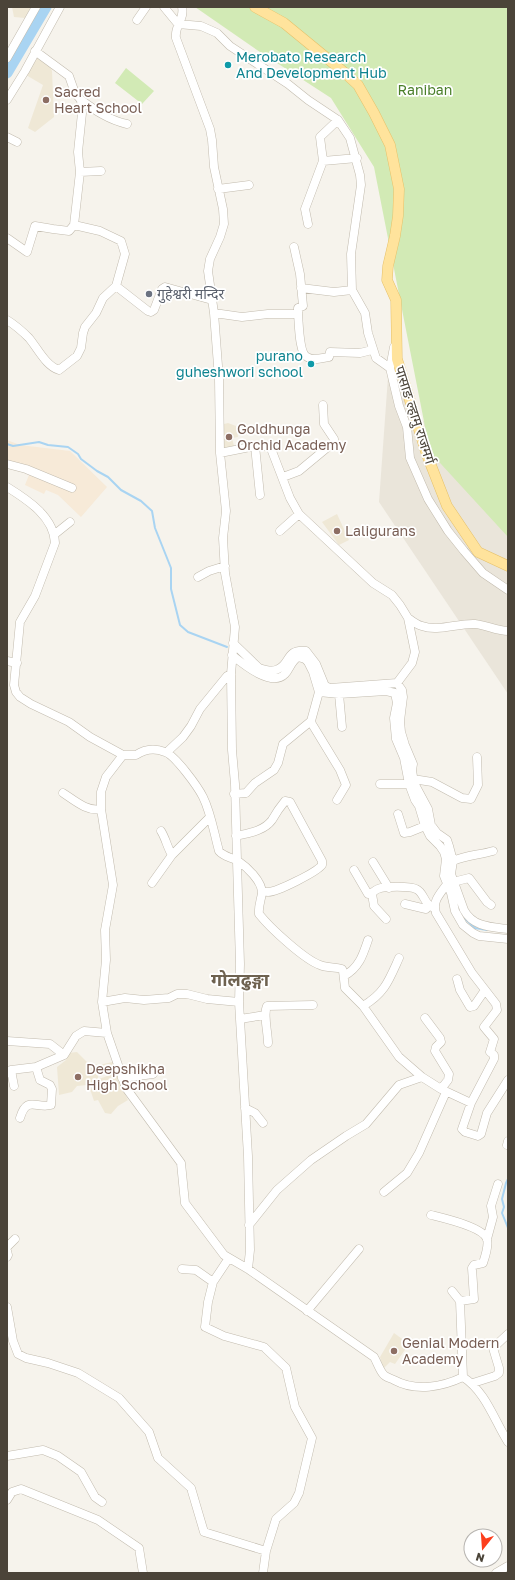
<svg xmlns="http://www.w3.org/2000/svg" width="515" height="1580" font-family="'Golos Text','Noto Sans Devanagari',sans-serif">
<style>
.residential{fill:#eae5da}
.commercial{fill:#f7ead8}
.education{fill:#efe8d6}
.green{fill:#d2eab5}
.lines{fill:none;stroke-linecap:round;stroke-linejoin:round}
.stream{stroke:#a9d4f2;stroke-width:2}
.river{stroke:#a9d4f2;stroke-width:11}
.minor-casing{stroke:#c2bbae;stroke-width:9}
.major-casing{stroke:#e6c16a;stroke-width:11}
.minor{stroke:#fff;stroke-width:8}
.major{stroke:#ffe39c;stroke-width:10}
.culture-dot{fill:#0f9aa8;stroke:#fff;stroke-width:1.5}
.education-dot{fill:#8d6e63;stroke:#fff;stroke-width:1.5}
.worship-dot{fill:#6b7280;stroke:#fff;stroke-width:1.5}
.labels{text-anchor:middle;stroke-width:3.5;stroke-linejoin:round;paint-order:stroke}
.culture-label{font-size:14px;fill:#0d838f;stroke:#fff;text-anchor:start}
.park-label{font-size:14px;fill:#4a7f2a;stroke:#fff}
.education-label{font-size:14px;fill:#785e54;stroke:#fff;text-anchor:start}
.worship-label{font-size:14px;fill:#5b616d;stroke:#fff;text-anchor:start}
.street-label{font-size:14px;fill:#4b4439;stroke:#fff}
.district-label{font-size:18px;font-weight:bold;fill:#6e6250;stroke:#fff}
</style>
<rect width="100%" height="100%" fill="#f6f3ec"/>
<path class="residential" d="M388 377 508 526V694L379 502Z"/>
<path class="commercial" d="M7 440 20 445 70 451 107 487 81 517 58 495 46 490 44 494 25 485 29 475 7 465Z"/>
<path class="education" d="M12 7H31L25 18 14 17Z
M38 57 49 63 52 71 54 117 35 132 28 128 43 85 26 75Z
M228 423 236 426 238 437 232 438 235 450 224 451 222 438 224 424Z
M337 514 349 540 339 545 322 522Z
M77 1052 88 1063 99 1065 117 1061 118 1064 99 1070 97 1084 77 1086 72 1092 59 1095 57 1067 66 1060 68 1053Z
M118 1072 121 1086 128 1100 118 1106 111 1114 105 1113 98 1100 94 1101 90 1089 101 1085 99 1079Z
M394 1333 409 1344 395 1364 390 1362 383 1369 380 1357Z"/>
<path class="green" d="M195 7H508V537L430 452 374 167 331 98 257 50Z
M126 68 154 91 142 104 115 83Z"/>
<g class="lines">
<path class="stream" d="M7 444 13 446 39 442 48 445 68 447 78 454 81 459 97 471 108 477 121 490 141 501 152 511 155 528 171 568V589L180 625 188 632 227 647
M389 688 398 690
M439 839 445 846
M462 916 475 928 487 930
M508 1179 506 1183 502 1199 504 1207 502 1213 508 1228"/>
<path class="river" d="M7 73 46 7"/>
<defs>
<path id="minor" d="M164 7 178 24 201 26 217 33 230 46 288 84 308 100 338 120 350 138 360 175 361 185 351 254 352 290 365 313 368 333 376 358 390 368
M182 7C185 19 174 26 176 38L210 129 212 140 214 167 223 209 224 224 220 237 210 259 208 271 214 313 219 379 220 453 226 511 223 538 225 573 235 627 231 674 232 750 235 784 237 861 240 964 239 1002 248 1156 250 1250 248 1269
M137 20 146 7
M7 58 36 7
M7 100 25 71 60 7
M81 100C96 111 109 120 127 124
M7 137 17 142
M323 161 320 137 338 120
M80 172 101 171
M218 189 249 185
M308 224 305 209 323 161 357 158
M74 225 100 231 121 241 125 254 116 286 148 311 151 312 154 310 162 289 165 287 212 300
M7 238 27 252 35 226 53 229 69 231 74 225 80 172 78 152 82 113 81 100 75 93 69 76 35 51
M294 247 300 274 303 306 298 308V314
M301 288 334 292 352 290
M214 313 242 317 268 314H298C299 324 299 353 307 357 313 361 322 358 329 357L330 352 360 353 372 350
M7 320C15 325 22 331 29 338 38 349 46 366 59 370L77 356 81 348 83 333 85 327 96 313 103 298 116 286
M394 347 390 368 399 406 407 427 410 458 428 499 448 531 464 551 483 573 508 590
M255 446 260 495
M220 453 255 446H270L290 498 299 514 373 583 392 595 400 605 408 618 415 652 412 663 397 683 330 688 325 686 316 664 306 651C286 648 290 665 278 669 273 672 265 670 259 668L233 643
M7 464 26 469 72 488
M283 477 299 471 334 442V439L324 424 323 405
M7 487C28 500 54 517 55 543L35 596 20 622 14 685 16 692 20 697 31 704 69 722 90 737 123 755H136C145 749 155 748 165 752 175 755 198 787 203 797 211 813 214 833 219 851 224 857 231 857 238 861 247 867 262 881 262 893 261 900 258 907 259 914 270 928 305 960 320 965 327 968 335 967 342 969L343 971 345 988 363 1006 399 1057 422 1077 441 1089 471 1103 494 1059V1055L490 1052 494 1039 484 1027 497 1010 496 1004 472 973 436 913C432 901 440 894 447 884
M280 531 299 514
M55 534 70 522
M198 577 209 571 225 566
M408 618C412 621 417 625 422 626 437 632 458 623 475 624 486 625 497 631 508 631
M232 655C242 663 271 688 285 674 290 669 291 661 298 657L305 659 308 662 313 672 319 692 311 721 312 724 340 770 346 785 337 800
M7 661 17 663
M397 683 402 690 403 697 400 721 401 732 405 745 413 764 412 770 414 783 428 809 431 825 437 833 447 840 449 846 453 861 451 874 464 910C473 927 491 927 508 929
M319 692 339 694 386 691 395 693 397 703 394 718 396 739 404 758 409 784 415 800 419 806 425 826 430 836 440 846 444 852 446 859 444 876 451 893 455 911 463 925 473 933 479 936 508 939
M339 694 342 727
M167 752 183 737 191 726 200 709 227 676 231 674
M123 755 106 777 101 792V809L113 885 105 930 106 960 102 1002 107 1033 126 1088 181 1163 185 1203 224 1255 248 1269 374 1357C377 1362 379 1369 383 1374 385 1377 390 1378 394 1380 416 1392 442 1387 463 1377 486 1392 494 1420 508 1442
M413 779 432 782 462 798 471 799 478 785 477 757
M380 784H409
M63 793C74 800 87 812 101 809
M234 794 246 793 255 783 274 770 278 763 283 744 311 721
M398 814 404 833 410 832 425 826
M161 831C166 839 167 847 172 855
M236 836C249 833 264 831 272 820 276 813 280 807 285 801L290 802 322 861V865C317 872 277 892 268 892 266 892 264 892 262 891
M453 861C466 855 480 855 493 851
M373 862 389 888
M354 870 368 894C373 894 374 890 378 889 383 886 411 886 416 889 424 892 424 904 432 907L434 906
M453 882 469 878 487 902 491 905
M152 883 172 855 210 817
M372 894 374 906 386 919
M405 904 426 909 429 906
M344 976C359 968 363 955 368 940
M457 979 460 990 470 1007 474 1006 485 990
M102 1002 125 998 144 1000 169 998 177 994H187L207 999 239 1002
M363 1006C385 993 389 980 399 958
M425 1018 440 1038 441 1042 436 1047 435 1051 449 1074 448 1080 441 1089
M240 1019 265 1015
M7 1041 50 1044 64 1055
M268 1043C268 1032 263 1014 267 1006L313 1005
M11 1070 14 1086
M7 1073 11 1070 36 1067 64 1055 76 1036 84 1031 107 1033
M122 1078 153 1074
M471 1103 462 1129 465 1132 478 1136 481 1134 487 1113 508 1080
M245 1108 255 1113 263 1123
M20 1118C27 1095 36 1109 51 1105L52 1089 50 1085 40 1080 36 1067
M507 1145 508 1141
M384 1192 407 1173 419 1153 446 1092
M431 1215C443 1218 483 1227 487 1239 489 1246 485 1257 483 1263L474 1265 472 1268 474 1299 460 1301
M249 1225 277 1190 311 1160 346 1136 366 1124 399 1085 422 1077
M487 1239 493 1217 491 1206 498 1184
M7 1247 15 1239
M7 1251 8 1255 7 1257
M229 1258 213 1282 208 1302 205 1327 224 1336 264 1347 286 1368 295 1407 312 1438 299 1493 294 1503 276 1519 266 1551 263 1573
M182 1269 196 1270 213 1282
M452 1291 460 1301 463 1377
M7 1307 13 1341 18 1354 26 1358 48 1363 78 1373 119 1398 149 1432 158 1458 191 1488 204 1532 266 1551
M307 1311 359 1249
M473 1383 495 1376 499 1373V1368L493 1348 508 1334
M7 1456 43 1450 58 1456 81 1472 95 1497 102 1502
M7 1500 12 1492 21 1489 98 1520 139 1548 143 1573
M496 1573 508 1566"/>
<path id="major" d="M255 7 284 23 345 73 358 85 374 113 390 145 399 189 398 216 395 236 388 266 387 280 396 300 397 359 427 455 447 506 478 552 508 566"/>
</defs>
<use href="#minor" class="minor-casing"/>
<use href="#major" class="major-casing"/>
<use href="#minor" class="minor"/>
<use href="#major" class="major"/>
</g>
<g class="culture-dot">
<circle cx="228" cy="65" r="4"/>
<circle cx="311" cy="364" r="4"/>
</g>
<g class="education-dot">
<circle cx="46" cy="100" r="4"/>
<circle cx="229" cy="437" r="4"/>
<circle cx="337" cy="531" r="4"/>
<circle cx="78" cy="1077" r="4"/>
<circle cx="394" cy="1351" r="4"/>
</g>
<circle class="worship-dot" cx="149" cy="294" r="4"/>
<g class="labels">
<g class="culture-label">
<text x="236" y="62">Merobato Research<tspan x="236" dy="16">And Development Hub</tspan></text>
<text x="303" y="361" text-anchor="end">purano<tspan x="303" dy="16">guheshwori school</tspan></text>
</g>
<g class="park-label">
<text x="425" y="95">Raniban</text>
</g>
<g class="education-label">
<text x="54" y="97">Sacred<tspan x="54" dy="16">Heart School</tspan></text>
<text x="237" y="434">Goldhunga<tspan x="237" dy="16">Orchid Academy</tspan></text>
<text x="345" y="536">Laligurans</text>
<text x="86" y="1074">Deepshikha<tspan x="86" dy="16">High School</tspan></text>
<text x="402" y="1348">Genial Modern<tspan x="402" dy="16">Academy</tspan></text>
</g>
<g class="worship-label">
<text x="157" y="299">गुहेश्वरी मन्दिर</text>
</g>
<g class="street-label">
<text transform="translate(415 415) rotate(72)" y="5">पासाङ ल्हामु राजमर्ग</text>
</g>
<g class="district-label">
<text x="240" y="986">गोलढुङ्गा</text>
</g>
</g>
<rect width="515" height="1580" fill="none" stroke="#4b4439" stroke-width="16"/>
<g transform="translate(483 1548) rotate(197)"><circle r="19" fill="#ffffff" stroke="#b7b4b0"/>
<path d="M0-3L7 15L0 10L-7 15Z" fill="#fc3f1d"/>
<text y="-6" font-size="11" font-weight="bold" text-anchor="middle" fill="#4b4439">N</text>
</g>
</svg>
